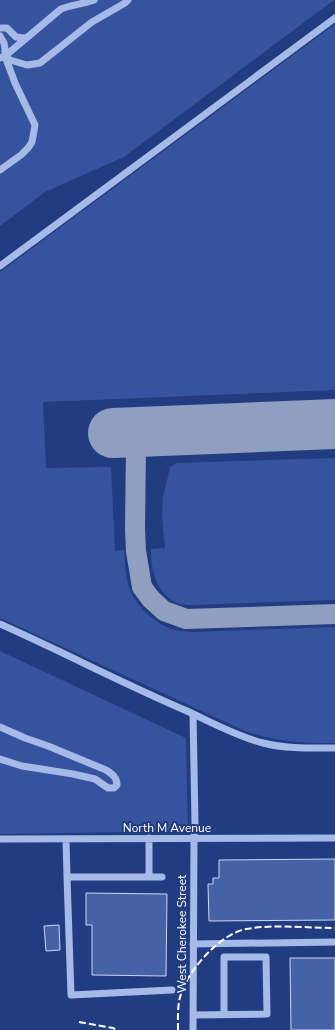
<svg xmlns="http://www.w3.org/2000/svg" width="335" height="1030" font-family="'Nunito Sans',sans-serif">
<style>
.green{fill:#35539e}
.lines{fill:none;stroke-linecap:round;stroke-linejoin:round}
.taxiway{stroke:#909ec0;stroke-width:20}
.runway{stroke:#909ec0;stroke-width:50}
.building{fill:#4662a7;stroke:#cad7f6}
.minor{stroke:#a6bae7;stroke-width:7}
.rail{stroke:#fff;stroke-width:2;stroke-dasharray:7 3;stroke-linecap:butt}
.labels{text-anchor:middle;stroke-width:4;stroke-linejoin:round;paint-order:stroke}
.street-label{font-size:12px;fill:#fff;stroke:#213c80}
</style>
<rect width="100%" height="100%" fill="#213c80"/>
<path class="green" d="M0 0H334L124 157 45 192 0 226Z
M335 24V390L43 402 46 468 111 467 115 551 124 550C125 562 125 573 128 584 133 603 150 619 167 627 174 631 183 631 191 632L335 627V743C304 743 275 742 245 731L0 618V272Z
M335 458V600L193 605C188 605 182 605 177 603 156 593 151 571 151 549L165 548 162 515 163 498 170 467 177 463Z
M0 651 186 738 188 831 0 834Z"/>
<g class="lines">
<path class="taxiway" d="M154 431C146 435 139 439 136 448L135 529 136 551 142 587 151 599 164 611 186 619 335 614"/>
<path class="runway" d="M113 433 335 424"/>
</g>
<path class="building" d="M335 859V920L209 921 208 884H213V878H219V860Z
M86 893 167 894 166 976 92 975V925H86Z
M59 925 60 950 46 951 44 926Z
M290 958H335V1030H291Z"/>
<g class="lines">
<path class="minor" d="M0 28H7L16 37 25 38
M0 36 4 43 5 49V56L15 83 35 125 32 142 28 148 21 155 0 170
M5 56 61 9C71 5 83 4 94 0
M0 58 5 56 10 60 27 65 40 63 92 22 125 3 128 0
M0 266 335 18
M0 624C63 652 124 684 187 711 211 722 236 736 263 743 286 749 311 748 335 748
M0 727 25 738 48 746 106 770C112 774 117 777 117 785L114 788H108L95 779 73 774 22 766 0 759
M149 838V877
M0 839 335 838
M66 839 67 877H162
M67 877 71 995 172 990
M193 944 335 942
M193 1015 267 1014 266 957H224V1014
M193 1030 194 839 195 823 193 714"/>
<path class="rail" d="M79 1022 113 1028 117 1030
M178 1030C178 1017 177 1003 182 991 191 967 221 934 246 929 275 924 306 928 335 928"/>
</g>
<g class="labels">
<g class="street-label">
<text x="167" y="832">North M Avenue</text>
<text transform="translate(182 934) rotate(-90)" y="4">West Cherokee Street</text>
</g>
</g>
</svg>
